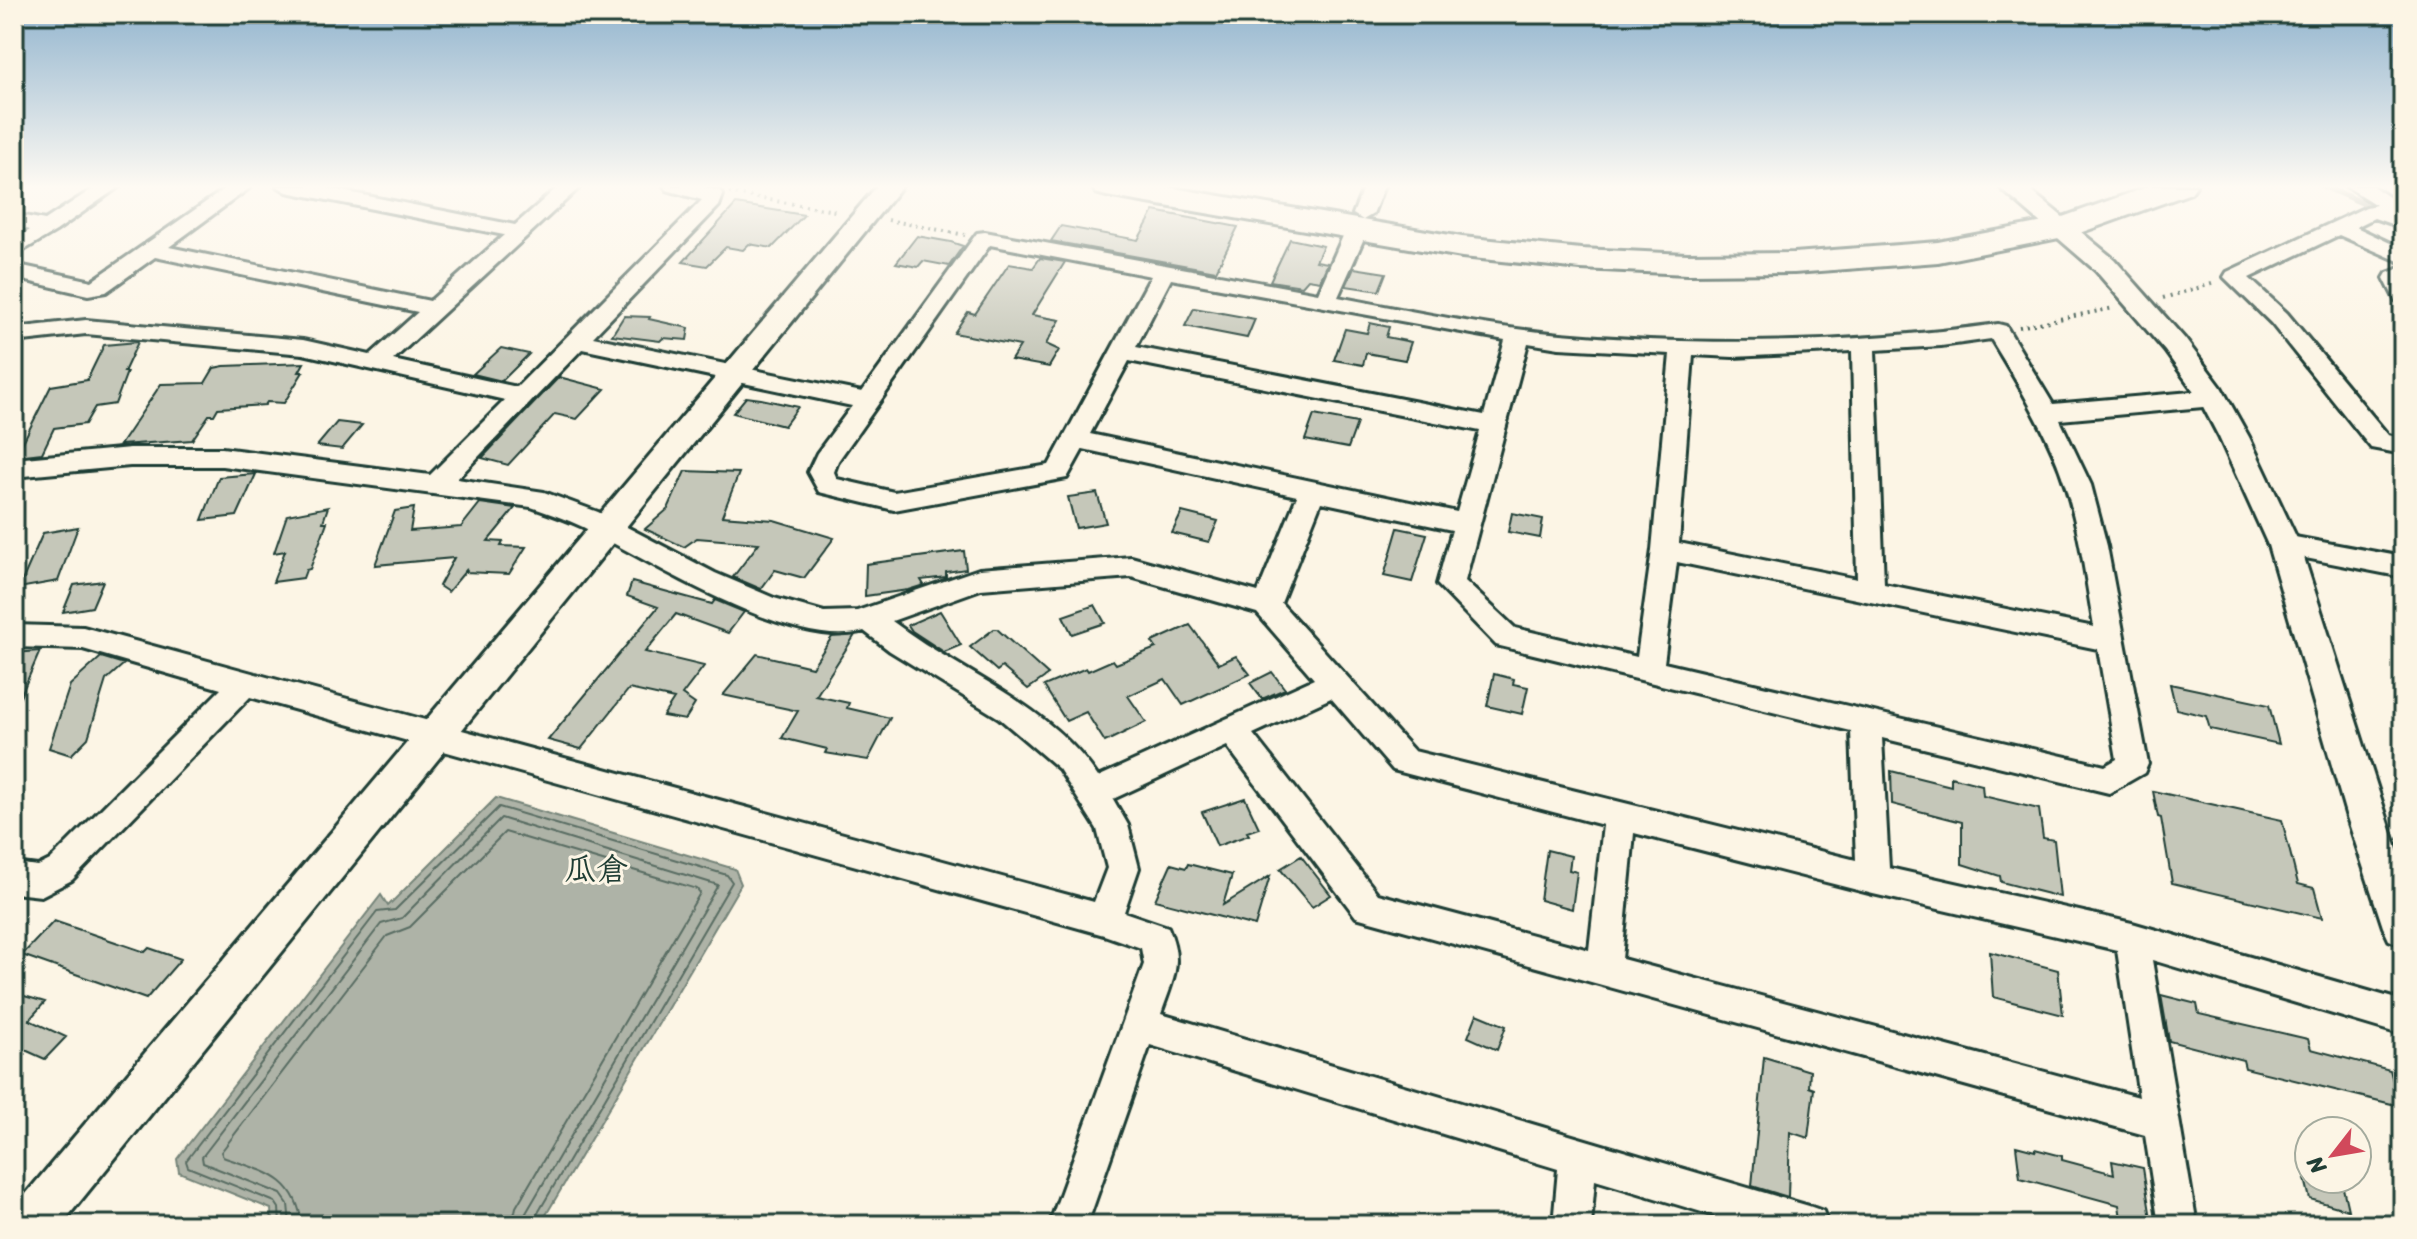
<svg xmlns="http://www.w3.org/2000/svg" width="2417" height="1239" font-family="Sriracha,'Klee One',sans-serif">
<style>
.water{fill:#aeb3a7;stroke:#758479;stroke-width:2}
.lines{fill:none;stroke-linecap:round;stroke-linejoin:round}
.shore{stroke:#586c62;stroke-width:2}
.stream{stroke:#758479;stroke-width:6}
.building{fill:#c5c7b9;stroke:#1f3d34;stroke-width:2}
.minor-casing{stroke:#1f3d34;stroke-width:6}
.tertiary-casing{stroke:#1f3d34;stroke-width:6}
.primary-casing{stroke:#1f3d34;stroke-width:6}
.path{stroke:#1f3d34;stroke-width:4;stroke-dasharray:2 5;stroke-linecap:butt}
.minor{fill:#fcf5e5;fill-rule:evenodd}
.tertiary{fill:#fcf5e5;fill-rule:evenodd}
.primary{fill:#fcf5e5;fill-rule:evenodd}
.labels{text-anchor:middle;stroke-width:6;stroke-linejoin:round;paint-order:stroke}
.quarter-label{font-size:32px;font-weight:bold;fill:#1f3d34;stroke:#fcf5e5}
</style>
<rect width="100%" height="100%" fill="#fcf5e5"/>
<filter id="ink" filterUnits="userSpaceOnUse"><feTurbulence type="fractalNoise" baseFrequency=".0125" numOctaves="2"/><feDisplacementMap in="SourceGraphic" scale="16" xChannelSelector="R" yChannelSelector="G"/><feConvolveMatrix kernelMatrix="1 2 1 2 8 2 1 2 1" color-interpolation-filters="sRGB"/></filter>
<g filter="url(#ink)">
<path class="water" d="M496 798 735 869 741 884 540 1225H272L271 1209 179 1172 177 1159 381 895 388 906Z"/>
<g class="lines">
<path class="shore" d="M280 1225 279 1208 275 1202 188 1167 186 1161 377 912 395 910 499 807 727 875 732 882 535 1218 534 1225
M290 1225 288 1204 281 1194 203 1163 202 1157 381 924 402 918 501 818 718 885 526 1213 524 1225
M302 1225C296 1175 264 1172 223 1157L221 1152 387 936 410 927 505 832 697 889 700 893 516 1207 512 1225"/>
<path class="stream" d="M2323 186 2377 209"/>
</g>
<path class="building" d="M736 204 804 215 772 248 749 244 743 250 726 247 707 266 683 262Z
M1154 211 1238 227 1216 271 1051 241 1061 226 1138 240Z
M917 236 951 242 963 246 949 266 923 261 918 267 896 263Z
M1290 239 1323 246 1316 261 1328 263 1320 281 1308 279 1302 286 1270 281Z
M1040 258 1065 262 1032 315 1060 320 1046 344 1059 350 1049 367 1011 360 1020 346 954 333 968 312 975 314 1009 264 1033 268Z
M1354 268 1386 273 1379 291 1346 286Z
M1194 308 1255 319 1247 338 1185 326Z
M624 316 650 317 649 319 689 328 687 340 663 338 660 341 612 335Z
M1370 323 1389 327 1386 337 1411 342 1405 360 1366 353 1363 365 1334 360 1345 329 1367 333Z
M138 342 124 372H127L115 404 95 407 85 424 54 428 42 453 16 456 51 386 87 380 104 345Z
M501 348 529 354 502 381 473 374Z
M304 363 299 372H303L284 403 267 402 265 405 218 408 214 415H209L192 440 120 445 161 384 205 383 214 368 224 366Z
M559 377 605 389 577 419 555 414 508 465 482 458Z
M746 397 761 399 798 407 784 426 733 413Z
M1314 415 1357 423 1348 448 1305 440Z
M337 422 362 425 342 449 317 446Z
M685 471 739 473 722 516 774 520 834 538 804 578 775 570 761 589 733 577 759 543 697 538 684 547 645 529 668 509Z
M256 474 237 516 202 520 219 477Z
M1097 493 1106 523 1076 528 1068 497Z
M480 503 515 508 488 541 503 542 501 546 526 547 509 574 466 572 467 569 448 592 439 586 454 558 375 565 395 511 414 508 410 531 461 527Z
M328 507 323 522H327L310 569 306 570 303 578 273 582 285 551 274 553 287 515Z
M1182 512 1218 521 1209 542 1172 533Z
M1512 513 1543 519 1540 538 1508 532Z
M78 527 58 581 19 588 43 533Z
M1398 528 1427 534 1412 582 1384 576Z
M964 551 966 569 946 572V577L921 580 924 585 908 590 865 596 866 564Z
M103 581 92 607 63 612 74 585Z
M632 582 712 604 715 600 744 612 728 633 676 614 645 652 704 666 682 695 695 704 685 720 663 716 674 699 629 689 581 749 548 740 658 607 627 596Z
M1095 605 1105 623 1072 634 1063 616Z
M940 611 961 645 944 652 912 631 908 625Z
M1190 625 1219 664 1236 656 1250 674 1183 705 1165 679 1128 696 1146 722 1105 742 1086 712 1066 721 1044 686 1086 668 1088 671 1113 660 1116 664 1156 648 1152 642Z
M994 629H997L1048 675 1028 689 1002 667 997 671 970 647Z
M855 635 816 696 849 703 847 708 890 718 868 760 825 753 827 749 782 738 798 711 723 695 757 654 812 667 832 637Z
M40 651 14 711V653Z
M101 657 124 664 106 680 88 738 71 755 49 748 70 685Z
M1272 672 1285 689 1262 699 1250 683Z
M1494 674 1514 679 1513 684 1528 687 1522 714 1487 706Z
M2170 684 2269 705 2279 744 2210 729 2206 716 2176 709Z
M1891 771 1951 786V777L1982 785 1983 796 2039 809 2043 838 2054 840 2060 897 2001 882 2000 876 1962 864V822L1892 804Z
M2153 791 2282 820 2298 884 2314 888 2322 918 2172 883 2161 818 2158 817Z
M1245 798 1259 828 1247 832 1249 835 1217 846 1202 812Z
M1547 850 1571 856 1569 870 1577 872 1572 909 1540 900Z
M1301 856 1331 895 1312 907 1280 869Z
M1171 864 1186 868 1188 864 1232 875 1223 905 1270 876 1255 926 1155 900Z
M54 921 145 952 149 948 181 959 146 999 22 955Z
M1990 952 2058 970 2063 1015 1993 997Z
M14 993 45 1002 29 1020 66 1037 45 1059 14 1045Z
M2161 995 2197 1004 2199 1014 2308 1039 2311 1049 2390 1070 2400 1106 2245 1068 2243 1060 2169 1041Z
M1477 1014 1506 1026 1497 1050 1468 1037Z
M1764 1057 1810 1071 1809 1087 1814 1089 1808 1138 1790 1132 1788 1197 1752 1186Z
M2016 1146 2035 1151V1149L2062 1156V1160L2114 1174 2112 1161 2143 1168 2152 1225H2122L2119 1205 2020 1178Z
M2305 1179H2341L2348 1210 2310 1199Z"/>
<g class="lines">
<defs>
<path id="minor" d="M97 186H120L56 231 14 256V240L30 230 14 226V214L45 220Z
M229 186H252L169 247 430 301 504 235 287 192 277 186H317L515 225 559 186H581L393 360 517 387 702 200 667 190 664 186H700L720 191 723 195 719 206 593 337 862 392 977 233 985 232 1318 293 1346 229 1357 223 1368 229 1338 297C1412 311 1486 327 1561 334 1705 347 1854 344 1998 324L2006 326 2053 404 2214 390 2223 392 2226 398 2223 404 2214 406 2060 420 2091 485 2107 546 2148 764 2144 773 2109 793 1882 738 1889 868 2132 923 2403 1001V1035L2152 960 2197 1225H2159L2145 1135 1356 917 1227 746 1113 799 1128 825 1139 868 1124 912 1168 927C1184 963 1173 979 1161 1014L1809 1206 1823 1211 1828 1225H1745L1595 1180 1591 1225H1553L1558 1169 1150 1045 1087 1225H1049L1144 964 1141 948 1104 935 250 697 72 880 41 896 14 893V863L38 866 50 860 221 689 83 649 14 647V625L83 627 1094 902 1107 868 1097 829 1059 769 999 718 890 651 864 631C795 653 646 559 583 527 566 519 548 513 531 507L222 466H130L14 477V459L130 448H222L430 475 505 400 303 354 86 334 14 342V328L86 320 303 340 370 355 418 312 155 257 106 292 88 295 14 278V264L92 281ZM990 245 1151 276 1049 465 894 492 837 479 834 472 838 461ZM1171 279 1505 340 1484 415 1136 347ZM1991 339C2019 385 2050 436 2066 488 2080 533 2086 580 2094 627L1884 584 1875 350 1941 346ZM1528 343 1559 348 1670 354 1652 550 1637 657 1515 628 1465 581ZM582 349 852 406 817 453 808 472 819 492 894 510 1067 478 1083 449 1297 496 1258 592 1131 557 979 569 857 611 824 612 774 598 715 573 598 512 544 492 457 479ZM1852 351 1857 579 1679 543 1693 355 1733 357ZM1129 361 1480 431 1457 512 1090 434ZM1321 502 1452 530 1437 584 1496 645 1851 731 1856 860 1414 751 1281 603ZM1677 562 2098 649 2117 759 2105 766 1664 663ZM1131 577 1257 613 1314 679 1098 777C1049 703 960 673 892 621L981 589ZM1331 698 1393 770 1603 825 1589 950 1378 894 1253 734ZM1634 833 1873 894 2117 950 2139 1097 1622 959Z
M1364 186H1384L1373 214 1363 220 1353 214Z
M2346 186H2372L2403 206V228L2374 218 2356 227 2403 249V263L2339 235 2249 278 2287 313 2388 435 2403 438V454L2371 448 2271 323 2224 277 2227 272 2366 207 2376 205Z
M2403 267V302L2395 300 2384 278 2387 273Z
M2284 535 2403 557V577L2275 552 2271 545 2275 538Z"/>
<path id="tertiary" d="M877 186H902L61 1225H14V1208Z
M1998 186H2025L2114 259 2185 339 2221 387 2249 437 2300 545 2403 868V946L2389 940 2383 927 2346 814 2268 545 2219 437 2198 397 2165 351 2096 271Z"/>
<path id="primary" d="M1091 186H1162L1462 237 1581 249 1687 254 1794 253 1938 242 2054 220 2150 186H2196L2191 193 2074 235 1938 262 1794 273 1687 274 1581 269 1462 257 1107 196 1096 193Z"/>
</defs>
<use href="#minor" class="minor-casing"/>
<use href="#tertiary" class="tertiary-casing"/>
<use href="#primary" class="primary-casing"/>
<path class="path" d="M729 193 835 211
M888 220 965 235
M2163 298 2215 283
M2019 327 2114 308"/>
<use href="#minor" class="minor"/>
<use href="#tertiary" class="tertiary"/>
<use href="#primary" class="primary"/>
</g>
</g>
<linearGradient id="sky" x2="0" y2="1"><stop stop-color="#91b4ce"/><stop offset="0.52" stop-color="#fefaf3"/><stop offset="1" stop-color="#fefaf3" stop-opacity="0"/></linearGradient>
<rect width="2417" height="359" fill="url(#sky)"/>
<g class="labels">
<g class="quarter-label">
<text x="596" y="880">瓜倉</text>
</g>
</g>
<rect width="2417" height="1239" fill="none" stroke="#fcf5e5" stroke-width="48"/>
<rect x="24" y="24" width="2369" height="1191" fill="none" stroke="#1f3d34" stroke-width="3" filter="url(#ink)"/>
<g transform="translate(2333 1155) rotate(239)"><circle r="38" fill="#fcf5e5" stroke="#a4ab9e" stroke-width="2"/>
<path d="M0-6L14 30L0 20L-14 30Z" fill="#d1495b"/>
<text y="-12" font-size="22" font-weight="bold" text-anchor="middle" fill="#1f3d34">N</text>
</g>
</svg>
